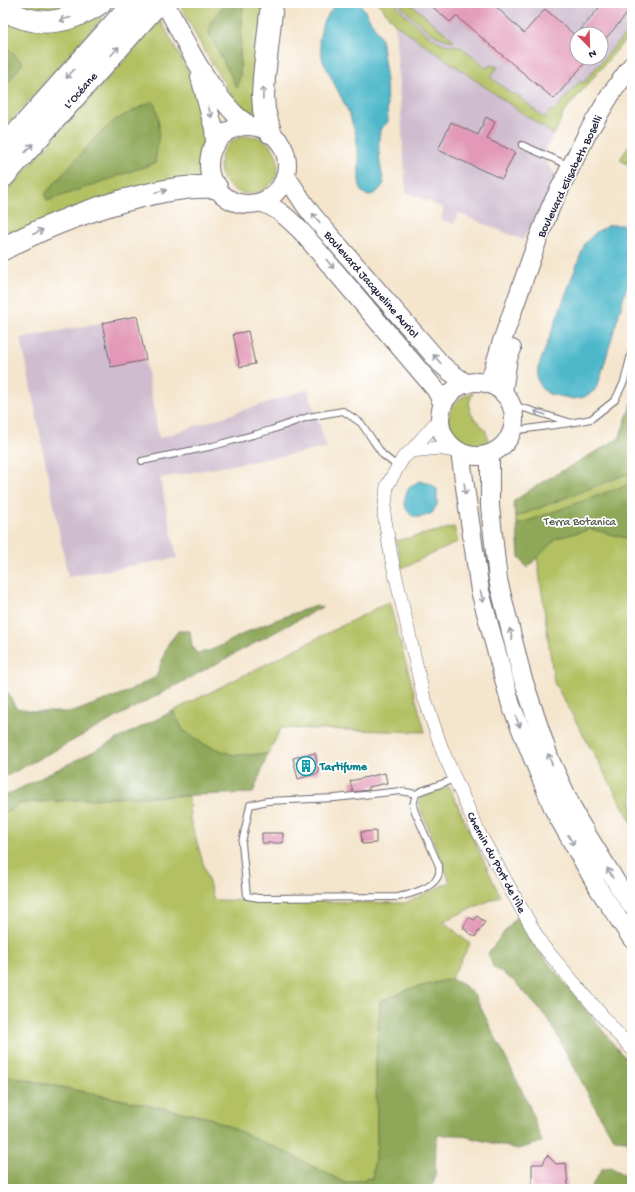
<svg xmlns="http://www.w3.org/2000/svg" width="635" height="1192" font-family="'Gochi Hand',sans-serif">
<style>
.industrial{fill:#cfbdcf;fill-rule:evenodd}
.green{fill:#b3c163;stroke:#6a724f}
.forest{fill:#8ea759;stroke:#58644a}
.water{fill:#4db8ca;stroke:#386d82}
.building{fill:#e298b6}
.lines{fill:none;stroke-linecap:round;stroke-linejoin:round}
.lane-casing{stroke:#6c666e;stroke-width:8}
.street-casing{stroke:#6c666e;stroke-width:14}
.secondary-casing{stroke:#6c666e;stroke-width:20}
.highway-casing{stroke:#6c666e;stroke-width:24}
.lane{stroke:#fff;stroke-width:6}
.street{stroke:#fff;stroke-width:13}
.secondary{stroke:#fff;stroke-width:18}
.highway{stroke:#fff;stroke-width:22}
.oneway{stroke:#9c9ca7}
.labels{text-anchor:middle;stroke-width:3.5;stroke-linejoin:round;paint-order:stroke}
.street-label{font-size:12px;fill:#22223b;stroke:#fff}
.park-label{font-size:12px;fill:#555a49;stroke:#fff}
.culture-label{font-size:12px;font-weight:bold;fill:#0d838f;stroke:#fff;text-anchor:start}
</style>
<rect width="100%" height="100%" fill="#fff"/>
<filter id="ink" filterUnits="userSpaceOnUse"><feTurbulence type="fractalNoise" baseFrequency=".025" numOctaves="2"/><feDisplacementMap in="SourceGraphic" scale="8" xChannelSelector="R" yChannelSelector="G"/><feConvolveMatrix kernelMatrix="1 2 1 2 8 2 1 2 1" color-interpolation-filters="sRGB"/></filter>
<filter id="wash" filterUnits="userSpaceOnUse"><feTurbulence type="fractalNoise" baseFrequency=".012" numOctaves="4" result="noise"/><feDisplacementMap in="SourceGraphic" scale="16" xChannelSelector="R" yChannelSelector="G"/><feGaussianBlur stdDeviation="0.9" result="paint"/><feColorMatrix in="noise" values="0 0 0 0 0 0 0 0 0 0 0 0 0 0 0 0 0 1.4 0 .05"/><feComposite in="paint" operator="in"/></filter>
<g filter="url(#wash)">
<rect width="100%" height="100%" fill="#f4e5cc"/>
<path class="industrial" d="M378 3H632V32L564 112 541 159 546 162 557 177 523 240 458 213 454 224 441 220 444 208 406 192 395 24ZM577 34H601V58H577Z
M137 316 159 438 308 389 327 448 160 478 177 558 68 577 21 338Z"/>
<path class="green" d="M10 3H80L51 13 30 11Z
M179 3H225L211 22 240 77V54L243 3H267L255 111 252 113 246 111 237 105 233 98 205 52Z
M378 3H395C406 16 428 38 444 44 450 46 458 45 462 48 471 54 478 61 486 68L491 65 498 67 490 77 513 95 515 93 544 118 551 110 554 111 555 110 580 81 583 83 632 26V32L564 112 554 135 395 24Z
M399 3H409L455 41C435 41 412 18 399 3Z
M107 8 108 10 107 12 3 130V88L23 63 9 49 3 46V15Z
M161 21 191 77 204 113 209 130 198 162 202 180 3 243V196L86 102Z
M220 165a29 29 0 1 1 58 0a29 29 0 1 1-58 0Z
M632 140V166L620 160Z
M473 393C467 403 468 413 477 421 480 425 483 426 485 430 488 435 488 440 487 446 445 457 433 402 473 393Z
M632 402V823L554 682 536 549 517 525 513 502 539 484 619 439Z
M454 527 458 542 402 568 396 541Z
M389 602 425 732 281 728 268 754 233 755 203 744 183 730 173 711Z
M449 787 500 896 443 921 470 944 451 979 410 989 380 1001 376 1063 377 1145 372 1178 345 1183 291 1155 210 1118 3 1075V813L22 803 108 798 189 796 190 819 214 900 405 903 450 882 419 805 422 797Z"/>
<path class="forest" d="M225 3H243L240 54V77L237 88 209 33 211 22Z
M3 46 9 49 23 63 3 88Z
M153 101C163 121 158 141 155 163L47 201 45 194 94 139 115 120Z
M632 403V472L516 517 513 502 539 484 620 438Z
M632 483V542L625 538 591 529 557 538 527 568 519 557 517 525Z
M316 606 322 607 3 778V688L8 693 16 708 37 712H73L124 693 156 677 168 644 178 631H190L192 646 196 653C215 652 230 640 247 632 269 622 293 613 316 606Z
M173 711 183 730 203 744 233 755 268 754 253 793 108 798 22 803 3 813V797Z
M517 916 546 960 619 1051 632 1064V1150L627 1140 615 1139 603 1122 549 1020 514 981 493 967 488 953Z
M451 979 466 987 475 996 529 1105 542 1142 518 1149 459 1135H438L436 1143 435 1179 430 1189H3V1075L210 1118 291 1155 345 1183 372 1178 377 1145 376 1063 380 1001 410 989Z
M610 1167 625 1175 632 1174V1189H590L602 1169Z"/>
<path class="water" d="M336 3H360L381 38 385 67 388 122 380 130C377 149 380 165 384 184L376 193 368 196 361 191 359 181V160L356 135 349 113 323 61 319 40 323 22Z
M610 225H623L632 234V269L599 382 594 391 584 397 574 399 549 394 541 388 537 377 538 368 585 243 596 232Z
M419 481 431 484 437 489V505L432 513C428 515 421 518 417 517 403 515 402 498 409 488 412 485 416 483 419 481Z"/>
<g id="blocks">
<path class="building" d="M428 3H492L524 33 545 9 577 37V58H589L554 99 456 16 450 22Z
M603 3H632V8L601 44V34H577Z
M486 117 495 122 487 139 515 152 502 179 438 150 451 122 478 135Z
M137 316 146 360 111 367 102 323Z
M248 331 255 364 240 367 233 334Z
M315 753 319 773 298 779 293 758Z
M385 773 387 783 369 787V790L353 792 350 781Z
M376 831V843L362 844 361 832Z
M262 833H283V843H262Z
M477 916 485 922 475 937 466 931 467 930 463 928 469 917 474 920Z
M547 1155 556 1164 566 1163 568 1187H565V1189L532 1188V1164H543Z"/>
</g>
</g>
<g filter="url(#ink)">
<use href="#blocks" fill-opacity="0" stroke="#6c666e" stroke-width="1"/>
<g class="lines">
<defs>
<path id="lane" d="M522 145 570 166
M510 404 569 422
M512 431 570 423 591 419 615 400 624 382 632 350
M142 461 213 446 271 430 308 417 343 411 361 423 383 455 397 466
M416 794 413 805 415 812 439 866C439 871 440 874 437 878 432 888 409 895 398 897L259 898 247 896 242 843 250 805 267 801 335 798 401 791 416 794 421 791 455 779"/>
<path id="street" d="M439 419 411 451 439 448 460 452
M411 451 403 458 387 486 384 514 391 556 423 694 443 752 479 833 542 945 616 1032 632 1049"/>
<path id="secondary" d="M165 3C185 41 203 80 232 111 237 117 243 121 249 125
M200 77 214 129 215 143
M209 165a39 39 0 1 1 78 0a39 39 0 1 1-78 0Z
M286 176 305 205 314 217 441 364 449 371 467 384
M260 202C277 207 290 220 302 232L436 390 443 404
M440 419a37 37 0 1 1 74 0a37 37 0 1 1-74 0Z
M489 384 501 344 538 239 551 206 588 132 611 94 632 65
M503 393 508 358 512 349
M460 452 480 591 511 705 554 810 600 891 632 939
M490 454V507L498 580 522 676 550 760 578 820 618 885 632 906"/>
<path id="highway" d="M3 9C37 29 68 24 100 3
M270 132 264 110 263 96 264 77 272 3
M3 149 133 3
M3 177 158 3
M3 249C41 228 81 213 122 201 153 193 184 185 216 187"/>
</defs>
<use href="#lane" class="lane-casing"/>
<use href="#street" class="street-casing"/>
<use href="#secondary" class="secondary-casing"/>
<use href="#highway" class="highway-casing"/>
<use href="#lane" class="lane"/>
<use href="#street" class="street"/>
<use href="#secondary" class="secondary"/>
<use href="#highway" class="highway"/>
</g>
<defs><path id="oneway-shaft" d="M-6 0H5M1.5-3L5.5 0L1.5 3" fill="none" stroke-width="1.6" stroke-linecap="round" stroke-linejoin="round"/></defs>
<g class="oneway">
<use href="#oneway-shaft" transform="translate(65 19) rotate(165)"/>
<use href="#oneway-shaft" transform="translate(115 51) rotate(-48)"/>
<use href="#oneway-shaft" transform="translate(70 74) rotate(132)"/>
<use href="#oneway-shaft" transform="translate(263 93) rotate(-89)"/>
<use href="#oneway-shaft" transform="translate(210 112) rotate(74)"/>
<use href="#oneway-shaft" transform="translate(29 148) rotate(-48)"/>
<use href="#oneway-shaft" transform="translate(161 191) rotate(-12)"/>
<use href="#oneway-shaft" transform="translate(316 218) rotate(-130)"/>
<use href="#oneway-shaft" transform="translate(38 232) rotate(-25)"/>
<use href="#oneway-shaft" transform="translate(330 264) rotate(50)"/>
<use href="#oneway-shaft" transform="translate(437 359) rotate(-131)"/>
<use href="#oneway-shaft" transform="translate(540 413) rotate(-162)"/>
<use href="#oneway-shaft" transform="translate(465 489) rotate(82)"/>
<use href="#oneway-shaft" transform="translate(482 597) rotate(75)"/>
<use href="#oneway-shaft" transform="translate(511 634) rotate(-104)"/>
<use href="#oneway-shaft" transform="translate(518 722) rotate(68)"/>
<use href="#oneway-shaft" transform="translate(550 759) rotate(-111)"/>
<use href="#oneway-shaft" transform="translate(571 840) rotate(60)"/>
<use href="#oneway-shaft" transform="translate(610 873) rotate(-121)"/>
</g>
</g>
<defs>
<symbol id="building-ring" viewBox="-11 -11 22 22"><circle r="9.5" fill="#fff" stroke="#0f9aa8" stroke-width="1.5"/><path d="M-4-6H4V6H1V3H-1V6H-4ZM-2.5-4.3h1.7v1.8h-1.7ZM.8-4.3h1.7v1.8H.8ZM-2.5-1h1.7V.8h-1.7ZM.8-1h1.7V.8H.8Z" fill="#0f9aa8"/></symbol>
</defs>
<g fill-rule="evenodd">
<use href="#building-ring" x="295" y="755" width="22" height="22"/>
</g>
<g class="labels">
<g class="street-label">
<text transform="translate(80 90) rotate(-48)" y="4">L’Océane</text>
<text transform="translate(569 176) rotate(-64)" y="4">Boulevard Elisabeth Boselli</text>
<text transform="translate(372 284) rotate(49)" y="4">Boulevard Jacqueline Auriol</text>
<text transform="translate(497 862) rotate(62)" y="4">Chemin du Port de l'Île</text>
</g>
<g class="park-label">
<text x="580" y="525">Terra Botanica</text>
</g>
<g class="culture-label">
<text x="320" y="770">Tartifume</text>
</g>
</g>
<rect width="635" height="1192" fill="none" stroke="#fff" stroke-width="16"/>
<g transform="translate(589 46) rotate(157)"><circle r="19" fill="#ffffff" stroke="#a7a7b1"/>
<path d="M0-3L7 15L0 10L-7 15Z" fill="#d1495b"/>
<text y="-6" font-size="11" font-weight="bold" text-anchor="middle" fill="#22223b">N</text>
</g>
</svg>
